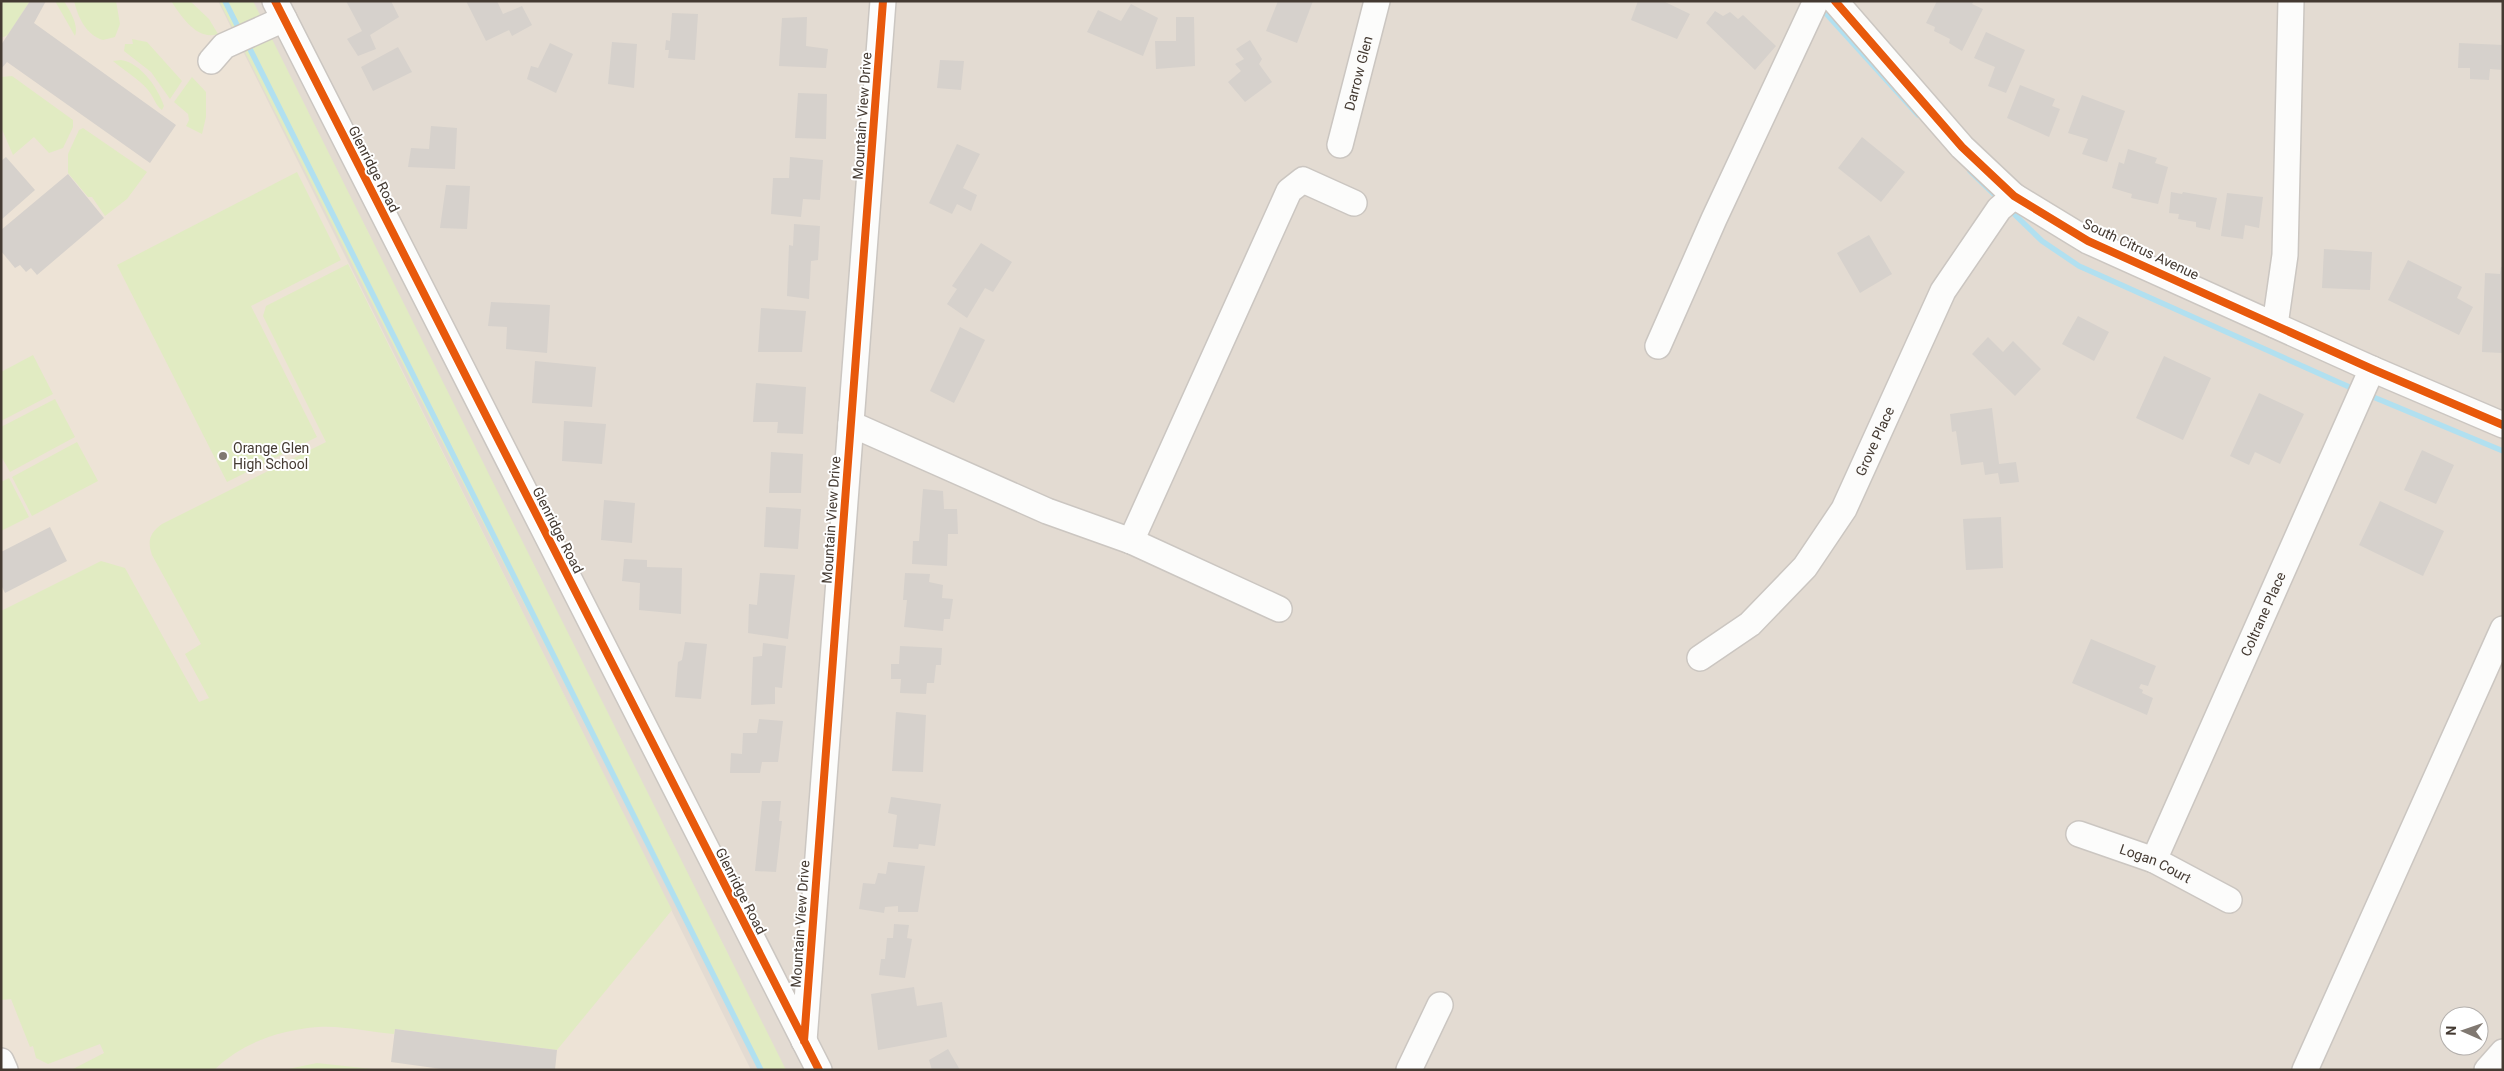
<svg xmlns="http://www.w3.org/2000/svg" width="2504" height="1071" font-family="Roboto,sans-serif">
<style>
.residential{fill:#e3dbd2;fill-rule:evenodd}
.education{fill:#ede3d6}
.green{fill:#e1ebc2}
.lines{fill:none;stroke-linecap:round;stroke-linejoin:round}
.stream{stroke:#b1e0f0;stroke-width:5.5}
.building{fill:#d6d1cc}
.minor-casing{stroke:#cbc6c1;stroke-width:28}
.minor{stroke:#fcfcfb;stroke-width:25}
.cycleway-casing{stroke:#fff;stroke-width:11}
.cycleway{stroke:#e8590c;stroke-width:8}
.poi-dot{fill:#807871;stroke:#fff;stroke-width:2}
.labels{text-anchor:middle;stroke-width:4;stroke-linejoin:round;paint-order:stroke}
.street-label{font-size:14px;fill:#443a32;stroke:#fff}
.poi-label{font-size:14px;fill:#443a32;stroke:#fff;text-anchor:start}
</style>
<rect width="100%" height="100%" fill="#eeeae5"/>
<path class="residential" d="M1 1H2503V1070H1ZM2449 1016H2479V1046H2449Z"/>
<path class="education" d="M1 1H218L751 1070H1Z"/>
<path class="green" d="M1 1H30L8 35 1 38Z
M55 1H64C70 11 79 25 75 36Z
M74 1H116L120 24 115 37 103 40C86 35 78 17 74 1Z
M171 1H190L209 19 218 34C197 41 182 17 171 1Z
M219 1H253L786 1070H760Z
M132 39 147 42 182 81 170 99 151 72 124 51 125 44H133Z
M121 60C141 63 158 88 164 106L162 110C155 105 154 97 148 90 139 79 125 71 113 61Z
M12 76 73 120V127L63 148 49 153 34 137 13 155 1 127V77Z
M192 77 206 92V117L202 134 186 126 189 120 188 114 174 102Z
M83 128 147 172 127 199 105 216 92 197H88L68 173V154L79 130Z
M297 172 341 260 251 306 317 437 227 482 117 265Z
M348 264 672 910 557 1050 395 1029 394 1034C371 1032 340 1025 318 1027 279 1030 242 1043 214 1070H71L104 1053 100 1044 48 1064 36 1058 33 1046 30 1047 11 999 1 1000V611L101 561 125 568 199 702 209 698 185 654 201 644 152 555C147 540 150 533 162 524L326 442 263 316 266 306Z
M33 355 53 394 1 421V372Z
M55 399 75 437 10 472 1 456V427Z
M77 442 98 481 32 516 12 477Z
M9 478 29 517 1 531V482Z
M317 1063 381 1070H283Z"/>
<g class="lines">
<path class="stream" d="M225 1 241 33
M1820 7 1918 115
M247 43 761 1070
M1970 171 2001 201
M2009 209 2042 241 2079 266 2356 390
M2366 394 2503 451"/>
</g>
<path class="building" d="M30 1H46L34 23 176 125 150 163 7 62 1 69V45Z
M346 1H391L399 17 370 35 376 49 358 56 347 39 362 31Z
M466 1H497L503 14 522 6 532 25 512 36 509 30 486 41Z
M1278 1H1313L1297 43 1266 31Z
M1638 1H1663L1690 14 1677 39 1631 20Z
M1937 1H1974L1972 4 1983 9 1962 51 1949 43 1950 39 1934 31 1935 27 1926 23Z
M1131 4 1158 18 1143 56 1087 32 1098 10 1121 21Z
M1715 11 1723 16 1730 12 1738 19 1743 15 1776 46 1755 70 1706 23Z
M672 13 698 14 695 60 668 58 669 50H665L666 40 670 41Z
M807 17 806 46 828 49 826 68 779 66 782 18Z
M1176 17H1194L1195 66 1156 69 1155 41H1176Z
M1986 32 2025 50 2006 93 1988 86 1995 67 1974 58Z
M1250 40 1262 59 1259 64 1272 82 1245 102 1228 82 1241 71 1235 64 1244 59 1236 49Z
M612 42 637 44 634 88 608 84Z
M550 43 573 54 556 93 527 79 531 66 538 68Z
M2459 43 2503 45V70L2490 69 2489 80 2470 79V68H2458Z
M398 47 412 72 373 91 361 67Z
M940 60 964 61 961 90 937 88Z
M2020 85 2055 99 2052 106 2060 109 2049 137 2007 118Z
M798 93 827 94 826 139 795 138Z
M2082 95 2125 111 2107 162 2082 154 2088 139 2068 133Z
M431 126 457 128 455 169 408 167 411 148 429 149Z
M1862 137 1905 172 1881 202 1838 168Z
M957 144 980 154 963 188 977 195 971 211 957 204 952 214 929 203Z
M2128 149 2157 158 2155 163 2168 167 2158 204 2131 198 2132 194 2112 188 2119 162 2124 164Z
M6 157 35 190 1 220V161Z
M790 157 823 160 820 200 803 199 801 217 771 214 773 178H789Z
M68 174 104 218 37 275 31 268 26 272 20 265 15 268 1 251V230Z
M446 185 470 186 467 229 440 228Z
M2171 192 2182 194 2183 192 2217 198 2210 230 2196 227V222L2178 219 2179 214 2169 213Z
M2227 193 2263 197 2259 228 2245 225 2243 239 2221 236Z
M794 224 820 226 818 260 811 261 809 299 787 296 789 245 793 246Z
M1869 235 1892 274 1860 293 1837 253Z
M981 243 1012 262 993 292 985 288 967 318 947 304 957 289 952 286Z
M2324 249 2372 252 2370 290 2322 288Z
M2408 260 2462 287 2457 298 2473 307 2459 335 2388 300Z
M2501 267H2503V353L2482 352 2485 273 2500 274Z
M491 302 550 305 547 353 506 349 507 327 488 326Z
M761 308 806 311 802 352H758Z
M2078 316 2109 332 2094 361 2062 344Z
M960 327 985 340 954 403 930 391Z
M1988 337 2003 352 2013 341 2041 369 2015 396 1972 354Z
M2164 356 2211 378 2183 440 2136 418Z
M535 361 596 367 592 407 532 403Z
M756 383 806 387 803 434 777 433 778 422H753Z
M2259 393 2304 414 2280 464 2255 452 2249 465 2230 456Z
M1992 408 1999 464 2016 462 2019 482 2000 484 1998 473 1985 475 1983 462 1961 465 1956 431 1952 432 1950 414Z
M564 421 606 424 602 464 562 461Z
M2422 450 2454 465 2436 504 2404 490Z
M771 452 803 454 801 493H769Z
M923 489 943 491 944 509H957L958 534H948L947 566 912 564 913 541H919Z
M604 500 635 503 632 543 601 540Z
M2380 501 2444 531 2423 576 2359 545Z
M766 507 801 509 798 549 764 547Z
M2001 517 2003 568 1966 570 1963 519Z
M50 527 67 561 5 593 1 585V552Z
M624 559 647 560V567L682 568 681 614 639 610 640 583 622 581Z
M760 573 795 575 788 639 748 633 749 604 757 605Z
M905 573 930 574 929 582 943 585 942 598 953 599 950 619H944L943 631 904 627 907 600H903Z
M2091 639 2156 666 2148 686 2141 684 2139 688 2143 690 2142 693 2153 698 2147 715 2072 683Z
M685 642 707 644 701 699 675 697 678 662 682 660Z
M763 643 786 646 782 688 775 687V704L751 705 753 657 762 656Z
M900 646 942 648 941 665H936L934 683H927L926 694 900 693 901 679H891V664H899Z
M896 712 926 715 923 772 892 771Z
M759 719 783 721 778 762H762L760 773H730L731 753 742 754 743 733H757Z
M891 797 941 804 935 846 919 844 918 849 893 847 897 815 888 813Z
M762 801H781L779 821H782L776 872 755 871Z
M888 862 925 866 918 912H898V906L885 907 884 913 859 909 863 883 875 884 878 873 886 874Z
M894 924 909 925 907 938 912 939 905 978 879 975 881 959H885L887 938H893Z
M914 987 917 1006 942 1002 947 1037 878 1050 871 994Z
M395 1029 557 1050 555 1070H449L391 1062Z
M948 1049 960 1070H932L929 1060Z"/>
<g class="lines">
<defs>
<g id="minor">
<path d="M275 1 819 1070"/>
<path d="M1835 1 1962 147 2014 196 2088 241 2372 369 2503 425"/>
<path d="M211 61 224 46 284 19"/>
<path id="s1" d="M1340 145 1377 1"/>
<path d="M2275 325 2285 255 2291 1"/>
<path d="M1658 346 1714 219 1816 1"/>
<path d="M851 424 1047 511 1131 541 1279 609"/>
<path d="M1131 541 1289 191 1303 180 1354 203"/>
<path id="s2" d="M1700 658 1750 624 1805 567 1844 509 1943 291 1999 209 2014 196"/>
<path id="s3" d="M2079 834 2154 860 2229 900"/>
<path id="s4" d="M2154 860 2372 369"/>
<path d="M804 1041 883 1"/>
<path d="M1 1061 5 1070"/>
<path d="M1409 1070 1440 1005"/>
<path d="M2305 1070 2503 629"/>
<path d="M2487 1070 2503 1052"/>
</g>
</defs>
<use href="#minor" class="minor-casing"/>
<use href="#minor" class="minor"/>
<defs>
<path id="cycleway" d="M275 1 819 1070
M1835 1 1962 147 2014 196 2088 241 2372 369 2503 425
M804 1041 883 1"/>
</defs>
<use href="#cycleway" class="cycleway-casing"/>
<use href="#cycleway" class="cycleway"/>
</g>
<circle class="poi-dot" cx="223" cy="456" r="5"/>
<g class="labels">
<g class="street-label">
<text dy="5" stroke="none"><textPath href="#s1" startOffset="74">Darrow Glen</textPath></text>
<text transform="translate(862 116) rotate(-86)" y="5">Mountain View Drive</text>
<text transform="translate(374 169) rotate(63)" y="5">Glenridge Road</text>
<text transform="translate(2141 249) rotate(25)" y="5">South Citrus Avenue</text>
<text dy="5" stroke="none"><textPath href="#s2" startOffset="284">Grove Place</textPath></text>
<text transform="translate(831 520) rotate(-86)" y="5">Mountain View Drive</text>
<text transform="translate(558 530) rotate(63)" y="5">Glenridge Road</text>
<text dy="5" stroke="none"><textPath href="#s4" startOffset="269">Coltrane Place</textPath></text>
<text dy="5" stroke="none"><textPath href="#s3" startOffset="82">Logan Court</textPath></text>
<text transform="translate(741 891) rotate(63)" y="5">Glenridge Road</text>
<text transform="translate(800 924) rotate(-86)" y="5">Mountain View Drive</text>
</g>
<g class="poi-label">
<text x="233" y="453">Orange Glen<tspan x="233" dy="16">High School</tspan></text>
</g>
</g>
<rect width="2504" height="1071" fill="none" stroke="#443a32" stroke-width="5"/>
<g transform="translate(2464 1031) rotate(272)"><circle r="24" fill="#ffffff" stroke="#b4b0ad"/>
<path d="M0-4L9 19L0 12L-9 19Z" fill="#807871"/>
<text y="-8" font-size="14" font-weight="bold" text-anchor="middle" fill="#443a32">N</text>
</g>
</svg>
